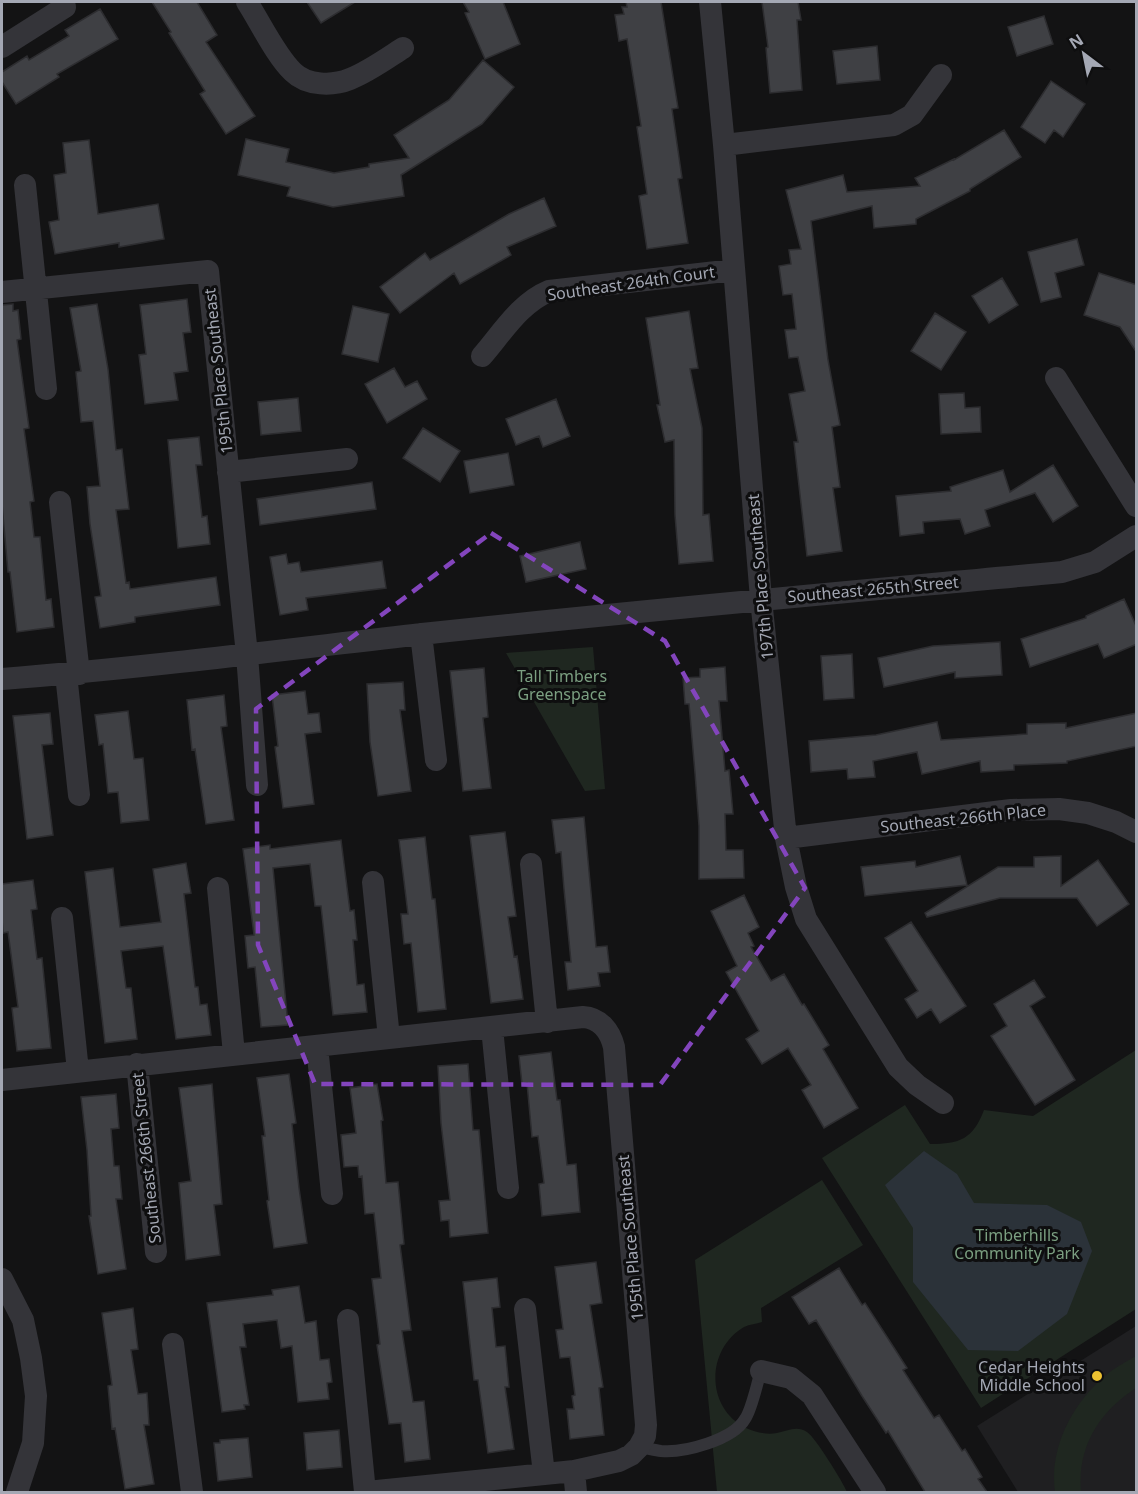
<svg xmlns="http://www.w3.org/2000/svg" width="1138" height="1494" font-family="'Noto Sans',sans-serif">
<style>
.built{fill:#1f1f21}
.green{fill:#1f2720}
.water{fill:#2b3239}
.building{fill:#3f4044;stroke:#2d2d30;stroke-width:1.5}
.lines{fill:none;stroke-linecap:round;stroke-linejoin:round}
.service{stroke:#343439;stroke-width:12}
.minor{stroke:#343439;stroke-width:22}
.marked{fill:none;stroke:#8345bd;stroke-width:4.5;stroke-dasharray:12 8;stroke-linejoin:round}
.poi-dot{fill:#edc231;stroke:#0e0e0f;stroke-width:2}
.labels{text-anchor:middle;stroke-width:6;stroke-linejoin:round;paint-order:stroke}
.street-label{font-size:16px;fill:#a4a8b4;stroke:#0e0e0f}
.park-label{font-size:16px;fill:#7b9f81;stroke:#0e0e0f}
.poi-label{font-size:16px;fill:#a4a8b4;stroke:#0e0e0f;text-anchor:end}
</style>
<rect width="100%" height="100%" fill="#131314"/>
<path class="built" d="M1136 1326V1492H1018L977 1426Z"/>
<path class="green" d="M593 647 605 789 585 791 506 653Z
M1136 1050V1309L981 1408 822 1158 905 1105 930 1144C960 1144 973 1139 984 1110L1033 1116Z
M822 1180 863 1245 761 1308 762 1322C756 1324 750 1324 744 1327 706 1349 705 1408 746 1428 755 1432 766 1435 777 1433 787 1431 797 1425 807 1432 815 1437 843 1482 847 1492H717L695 1260Z
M1136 1356V1388C1099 1412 1077 1447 1081 1492H1055C1049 1448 1072 1404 1105 1376 1114 1368 1126 1362 1136 1356Z"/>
<path class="water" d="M924 1151 957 1174 974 1203 1047 1205 1081 1222 1092 1251 1067 1314 1018 1351 968 1350 913 1282V1228L885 1185Z"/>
<path class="building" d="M152 2H197L217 35 206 42 255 116 226 134 200 94 205 91 169 33 171 32Z
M307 2H355L321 23Z
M463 2H503L520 44 485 59 465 13 469 12Z
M626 2H661L678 108 672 109 682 178 678 179 688 243 647 249 639 196 647 194 637 127 641 126 627 39 619 41 615 15 624 14 622 7H627Z
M762 2H798L801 20H797L802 90 770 93 766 48 768 47Z
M100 9 118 39 57 74 59 77 16 104 2 82V72L27 56 29 60 69 36 65 30Z
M1044 16 1053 44 1017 56 1008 27Z
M877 46 880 80 837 84 833 51Z
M483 60 514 87 482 124 401 175 404 196 333 207 287 196 290 187 238 175 246 139 289 149 286 162 334 173 369 167V164L409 158 394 135 449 100Z
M1051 81 1085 104 1063 137 1054 130 1045 143 1021 127Z
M1004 130 1021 157 970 189V191L916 219V224L874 228 872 206 811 221 828 360 840 425 832 427 840 487 833 488 842 551 807 556 794 442H798L789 394 805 391 798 357 789 358 785 330 796 329 792 294 783 295 779 266 791 264 789 250 801 249 786 190 843 175 847 192 920 186 915 178 954 159V160Z
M89 140 98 214 158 204 164 239 119 247V243L55 254 49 222 59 220 54 175 66 173 63 143Z
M544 198 556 226 507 247 511 255 460 284 454 273 400 313 380 287 425 253 430 260 509 214Z
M1077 239 1084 265 1055 273 1061 297 1041 302 1028 252Z
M1099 273 1137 285V353L1120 327 1084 315Z
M1002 278 1018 305 989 323 972 296Z
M187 299 191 332 183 333 188 371 174 373 178 400 145 404 139 355 146 354 140 305Z
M13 304V311L18 310 21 339 17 340 29 428 24 429 34 501 30 502 34 537H40L46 600 51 599 54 627 17 632 10 572H8L2 504V305Z
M97 304 108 369 116 450 122 449 129 509 116 510 126 583 129 582 130 589 216 577 220 605 135 617V622L100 628 95 597 101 596 90 524 87 487 100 486 93 421 81 422 76 372 81 371 70 308Z
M353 306 389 314 378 362 342 354Z
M689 311 698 368 690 369 702 428 703 515 709 514 713 561 679 564 675 515 674 440 665 442 657 405H660L646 318Z
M935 313 966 332 941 370 911 351Z
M394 368 405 387 417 381 427 399 387 423 365 384Z
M964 393 965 408 980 407 981 432 941 434 939 394Z
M298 398 301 431 261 435 258 402Z
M556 399 570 436 543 447 539 436 516 445 506 419Z
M423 428 460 451 440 482 403 458Z
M199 437 202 465H196L202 517 207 516 210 544 178 548 168 440Z
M508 453 514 485 470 493 464 461Z
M1053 465 1078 506 1053 522 1035 493 985 510 990 526 965 534 960 519 923 522 924 533 900 536 896 496 951 491 950 487 1003 470 1010 492Z
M372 482 376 509 260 525 257 499Z
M580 542 586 569 526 582 520 556Z
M286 554 288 564 299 562 301 572 382 561 386 588 306 598 308 610 280 615 270 557Z
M1124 599 1137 628V644L1104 658 1098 644 1030 667 1021 639 1086 618V616Z
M1000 642 1002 675 955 678V672L884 687 878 658 933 646Z
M852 654 854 698 824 700 821 656Z
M725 667 727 701H719L725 771 729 770 733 814H725L726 850H743L744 878 699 879V826L695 773 689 704H685L683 678 700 677V669Z
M484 668 488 717 483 718 491 788 463 791 450 671Z
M403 682 405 710H400L411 791 378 796 370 742 367 684Z
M305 691 308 714 319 713 321 732 305 734 314 804 283 808 275 747 278 746 272 695Z
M224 695 227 726 221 727 234 820 206 824 195 749 192 750 187 700Z
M128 711 134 759 143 758 149 820 121 823 118 792 108 793 103 744 99 745 95 715Z
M50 713 53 744 42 745 53 835 27 839 13 716Z
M1137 713V746L1067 761V763L1014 765V770L981 772 980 761 922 774 917 752 873 761 875 777 848 779 847 769 811 772 809 741 876 735 937 722 941 740 1027 734V724L1066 723V728Z
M584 817 596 947 607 946 610 972 598 973 600 986 568 990 565 962H571L564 889 561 852 556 853 552 820Z
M505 832 516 916 508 917 514 957 517 956 523 999 491 1003 470 836Z
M425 837 432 899H435L446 1009 418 1012 411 943 404 944 401 914H408L399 840Z
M341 840 350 911 354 910 357 940H353L357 985 364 984 367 1012 333 1015 321 906H315L310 864 273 868 288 1025 261 1027 255 967 248 968 245 936 254 935 243 849 270 845V849Z
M960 856 967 885 865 896 861 867 915 861 916 867Z
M1061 856V886L1098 860 1129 904 1097 926 1077 898H1000L927 917 925 913 998 867H1034V857Z
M186 863 191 893 184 894 195 987H198L200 1005 207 1004 211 1035 176 1039 163 946 121 951 126 988H131L137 1039 105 1043 85 872 113 868 120 927 161 922 153 869Z
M33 880 37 909 31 910 37 959 42 958 51 1048 17 1051 12 1008 18 1007 8 932 3 933 2 919V884Z
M744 895 759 927 748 933 754 946 751 947 771 981 784 974 802 1005 804 1004 829 1045 823 1049 858 1108 824 1128 802 1090 811 1085 788 1048 762 1064 746 1039 759 1031 726 972 737 966 711 911Z
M911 922 966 1006 940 1023 931 1009 917 1018 905 999 918 991 885 938Z
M1034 980 1045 997 1030 1006 1075 1080 1035 1105 991 1036 1007 1026 994 1004Z
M551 1052 557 1100H560L567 1165 576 1164 580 1212 542 1216 539 1184 544 1183 538 1136 532 1137 527 1083 522 1084 519 1056Z
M468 1064 473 1130H479L488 1233 450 1237 449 1220 441 1221 439 1201 450 1200 441 1123 438 1066Z
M289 1074 296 1123 292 1124 299 1188 307 1243 274 1248 267 1201 269 1200 262 1136H265L257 1078Z
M212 1084 222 1204 214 1205 220 1255 186 1260 179 1183 191 1181 179 1088Z
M377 1084 383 1120 381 1121 386 1183 398 1182 404 1244 400 1245 411 1330 402 1331 413 1402 424 1401 430 1459 405 1462 401 1423 389 1424 377 1345 380 1344 372 1279 381 1278 374 1213 365 1214 362 1176 359 1177 358 1166 344 1167 341 1135 356 1133 350 1088Z
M116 1094 119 1128 111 1129 114 1166H119L122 1199H116L126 1269 98 1274 89 1216H91L87 1150 81 1097Z
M596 1262 602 1303 590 1305 603 1387 599 1388 604 1435 570 1439 567 1409H574L572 1396 575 1395 570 1357 560 1358 556 1330 563 1329 555 1267Z
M839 1268 862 1305 865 1303 889 1340 907 1368 903 1370 934 1418 939 1415 962 1451 965 1449 982 1477 978 1479 987 1492H925L888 1431 886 1433 862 1396 816 1320 809 1324 792 1297Z
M497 1278 500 1307 492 1308 496 1347 505 1346 509 1387H505L514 1449 488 1453 478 1380H474L463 1282Z
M299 1286 305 1323 316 1321 320 1360 329 1359 332 1382 327 1383 329 1399 298 1402 292 1346 281 1348 277 1320 243 1324 246 1347H240L249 1405H244L245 1409 222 1412 207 1303 273 1295 272 1290Z
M133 1308 138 1349 131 1350 138 1394 147 1393 149 1425H144L154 1484 125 1489 115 1428 112 1429 108 1386 112 1385 102 1313Z
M339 1430 342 1467 307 1470 304 1433Z
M248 1438 252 1477 218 1481 214 1443H220V1440Z"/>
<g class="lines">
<path class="service" d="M639 1447C646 1448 654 1450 661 1451 684 1453 733 1440 745 1419 752 1409 757 1383 761 1371"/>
<path class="minor" d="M247 2C260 22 276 56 293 72 307 86 333 86 350 79 368 72 386 59 403 48
M710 2 724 145 761 599 786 838 796 887 806 919 898 1067 917 1085 943 1103
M2 47 65 7
M724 145 894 125 912 115 941 75
M25 185 46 389
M2 292 208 271 247 655 257 785
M482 356C502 333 520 303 549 291L734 270
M1056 378 1136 506
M228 472 347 459
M60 502 79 674
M421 634 436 760
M66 674 79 795
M2 679C142 668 282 650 422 634 635 611 849 592 1062 572L1095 562 1136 536
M786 838 1011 810 1059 809 1088 813 1116 822 1136 832
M531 864 547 1022
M373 882 389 1038
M218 888 234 1054
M62 918 78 1071
M492 1028 508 1188
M317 1046 332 1194
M137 1064 156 1252
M2 1080 583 1017C600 1018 610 1031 614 1047L646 1425 645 1436 639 1447 631 1455 619 1461 574 1471 367 1492
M2 1279 23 1320 31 1358 36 1396 33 1443 17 1492
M525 1309 544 1474
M348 1320 365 1492
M173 1344 192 1492
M761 1371 791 1378 812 1395 875 1492
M574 1471 576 1492"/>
</g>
<path class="marked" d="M491 533 665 641 805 888 660 1085 315 1084 258 945 256 709Z"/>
<circle class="poi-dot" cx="1097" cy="1376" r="6"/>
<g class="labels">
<g class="street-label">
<text transform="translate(631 283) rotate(-8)" y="6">Southeast 264th Court</text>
<text transform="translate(218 371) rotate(-96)" y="6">195th Place Southeast</text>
<text transform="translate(760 577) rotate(-95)" y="6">197th Place Southeast</text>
<text transform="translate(873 589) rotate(-5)" y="6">Southeast 265th Street</text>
<text transform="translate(963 818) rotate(-6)" y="6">Southeast 266th Place</text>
<text transform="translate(146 1158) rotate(-96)" y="6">Southeast 266th Street</text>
<text transform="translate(630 1238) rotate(-95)" y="6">195th Place Southeast</text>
</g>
<g class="park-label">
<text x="562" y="682">Tall Timbers<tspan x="562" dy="18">Greenspace</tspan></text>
<text x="1017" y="1241">Timberhills<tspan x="1017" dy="18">Community Park</tspan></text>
</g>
<g class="poi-label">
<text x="1085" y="1373">Cedar Heights<tspan x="1085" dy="18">Middle School</tspan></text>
</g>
</g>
<rect width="1138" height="1494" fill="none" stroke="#a4a8b4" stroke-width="6"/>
<g transform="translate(1084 54) rotate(328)" stroke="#0e0e0f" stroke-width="4.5" paint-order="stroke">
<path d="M0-4.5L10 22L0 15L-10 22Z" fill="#a4a8b4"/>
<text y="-9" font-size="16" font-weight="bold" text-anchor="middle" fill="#a4a8b4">N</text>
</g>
</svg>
